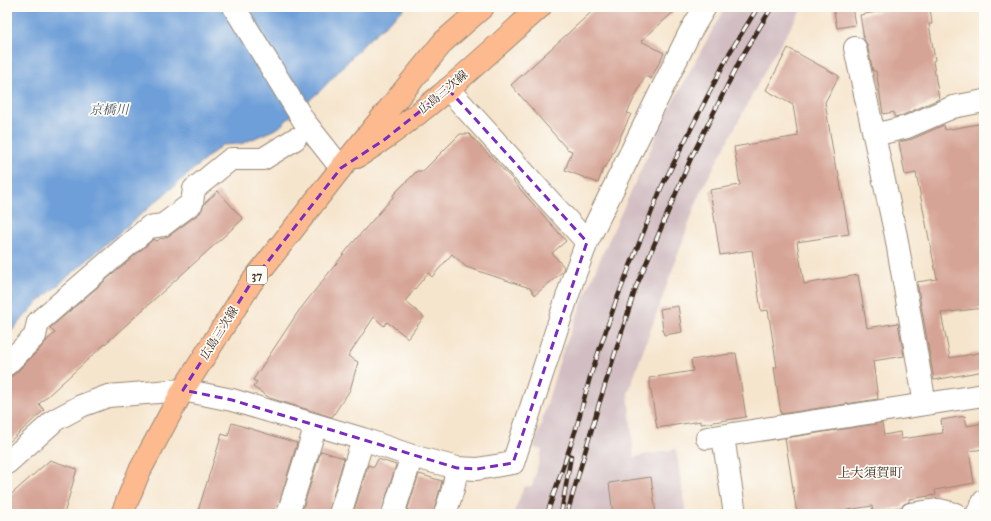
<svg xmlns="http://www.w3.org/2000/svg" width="991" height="521" font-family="'IM FELL Great Primer','Noto Serif JP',serif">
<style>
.industrial{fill:#d2bec2}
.water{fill:#6e9fd8;stroke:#54647b}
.building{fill:#d6a496}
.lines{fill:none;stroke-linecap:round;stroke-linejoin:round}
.minor-casing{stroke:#988876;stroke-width:24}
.major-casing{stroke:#988876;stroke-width:24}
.minor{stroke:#fff;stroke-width:22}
.major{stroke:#fcba8e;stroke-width:22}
.rail-casing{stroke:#3b2a1e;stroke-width:4.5}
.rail{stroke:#fdfcf7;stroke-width:3;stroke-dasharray:9;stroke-linecap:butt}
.marked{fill:none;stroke:#7b2cbf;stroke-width:3;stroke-dasharray:8 5;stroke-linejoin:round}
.labels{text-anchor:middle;stroke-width:3.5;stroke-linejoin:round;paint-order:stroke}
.shield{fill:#fdfcf7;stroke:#75695f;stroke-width:1}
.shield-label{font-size:11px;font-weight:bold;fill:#3b2a1e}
.street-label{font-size:12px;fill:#3b2a1e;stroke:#fdfcf7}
.water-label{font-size:13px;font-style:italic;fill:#4f5968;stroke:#fdfcf7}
.neighbourhood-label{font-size:13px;fill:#3b2a1e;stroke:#fdfcf7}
</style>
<rect width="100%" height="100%" fill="#fdfcf7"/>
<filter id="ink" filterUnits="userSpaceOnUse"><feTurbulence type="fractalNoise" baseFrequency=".025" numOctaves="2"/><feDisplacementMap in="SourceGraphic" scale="8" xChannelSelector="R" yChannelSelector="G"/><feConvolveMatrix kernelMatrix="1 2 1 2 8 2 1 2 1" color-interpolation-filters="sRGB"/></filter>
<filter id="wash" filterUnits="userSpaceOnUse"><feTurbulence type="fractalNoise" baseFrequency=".012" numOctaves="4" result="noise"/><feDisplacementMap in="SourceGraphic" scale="16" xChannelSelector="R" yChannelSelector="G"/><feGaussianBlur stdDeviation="0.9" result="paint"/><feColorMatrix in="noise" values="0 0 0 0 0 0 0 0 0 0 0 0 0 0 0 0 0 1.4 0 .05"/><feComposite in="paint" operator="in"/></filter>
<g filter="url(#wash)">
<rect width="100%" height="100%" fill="#f6e5cd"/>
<path class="industrial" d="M725 7H803L773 56 700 193 628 393 634 457 676 449 686 514H513L524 487 532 486 542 450 534 448 561 356 597 266 665 117Z"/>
<path class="water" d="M7 7H406L367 41 321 90 278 128 241 144 222 145 36 304 7 336Z"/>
<g id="blocks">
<path class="building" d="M597 7H679L641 41 664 53 651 79 645 76 627 113 631 114 606 167H604L598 183 565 170 572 151 567 149 511 85Z
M833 7H852L855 25 837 28Z
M903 7H930L932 24H929L935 60 933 61 939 99 903 115 894 117V112L883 114 876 71H873L867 45 864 39 860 15Z
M788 48 839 76 825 102 836 170H838L849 234 797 242 804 284 858 275 867 328 898 323 904 356 873 361 878 399 781 414 774 367H777L768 310 761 311 752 250 720 255 710 190 740 185 734 147 798 136 793 105 766 90Z
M984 123V308L941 313 950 358 984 352V371L934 380 917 282 937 279 916 173 905 175 899 142 912 139 944 125 945 130Z
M460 134H469L514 181H513L566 241 552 253 564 267 562 272 535 295 530 288 466 267 452 254 432 277 428 273 405 301 424 317 408 338 387 322 384 326 374 317 348 356 358 362 350 390 332 417 270 398 253 387 257 382 253 380 298 312 350 246 393 197V195L417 171H423Z
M218 191 243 219 52 392 39 404 44 410 7 444V379L16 373 38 351 47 340 55 333 50 328 154 239 157 241 161 238 163 239 170 235 200 213 205 203Z
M678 306 682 332 664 335 660 309Z
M736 353 746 417 701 424V421L657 428 649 378 693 371 691 360Z
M965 416 967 426 984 423V449L969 451 974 483 935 490 936 495 909 499V502L904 504 901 507 873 512 872 506 823 514H797L785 438 882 423 884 435 900 432 901 439 943 433 941 420Z
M232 423 297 443 276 514H197L222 434 228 436Z
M321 451 344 458 328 514H301Z
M378 459 396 465 381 514H353L368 465 374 467Z
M50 460 77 469 64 514H7V498Z
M419 474 442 481 433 514H406Z
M651 477 656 514H613L609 483Z"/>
</g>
</g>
<g filter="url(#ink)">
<use href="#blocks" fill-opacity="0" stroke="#988876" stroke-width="1"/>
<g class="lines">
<defs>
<path id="minor" d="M234 7 304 121 341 168
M855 48 896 236 925 404
M448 89 587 242
M874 135 907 127 953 107 984 101
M7 364 35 336 38 322 149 227 163 225 192 203 194 189 231 159H263L295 139
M723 437 735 514
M707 438 984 395
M7 463 55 420 81 406 108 396 183 390 232 400 363 439 412 456 457 468 477 469 513 463 573 279 587 242 689 34 705 7
M288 514 316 425
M340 514 363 439
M393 514 412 456
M445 514 453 489 457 468
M911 514 939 510 955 514
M977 514 984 501"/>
<path id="major" d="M357 157C424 115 481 60 540 7
M122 514 139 472 183 390 251 283 341 168 444 41 483 7"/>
</defs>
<use href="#minor" class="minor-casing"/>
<use href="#major" class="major-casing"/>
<use href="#minor" class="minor"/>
<use href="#major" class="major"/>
<defs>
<path id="rail" d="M547 514 576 429 590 377 616 301 662 186 730 52 758 7
M561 514 571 456
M567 514 599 404 636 287 691 158 741 58 772 7"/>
</defs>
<use href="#rail" class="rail-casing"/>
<use href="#rail" class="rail"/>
</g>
</g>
<path class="marked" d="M448 89 587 242 513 463 477 469 457 468 232 400 183 390 251 283 341 168 384 140Z"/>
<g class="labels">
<rect class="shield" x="247" y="266" width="20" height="18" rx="3"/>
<g class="shield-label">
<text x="257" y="279">37</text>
</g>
<g class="street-label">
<text transform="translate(443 92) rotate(-40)" y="4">広島三次線</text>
<text transform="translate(219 333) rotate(-58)" y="4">広島三次線</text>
</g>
<g class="water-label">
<text x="109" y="114">京橋川</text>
</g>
<g class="neighbourhood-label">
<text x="870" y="477">上大須賀町</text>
</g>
</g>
<rect width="991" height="521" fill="none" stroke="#fdfcf7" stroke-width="24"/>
</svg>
